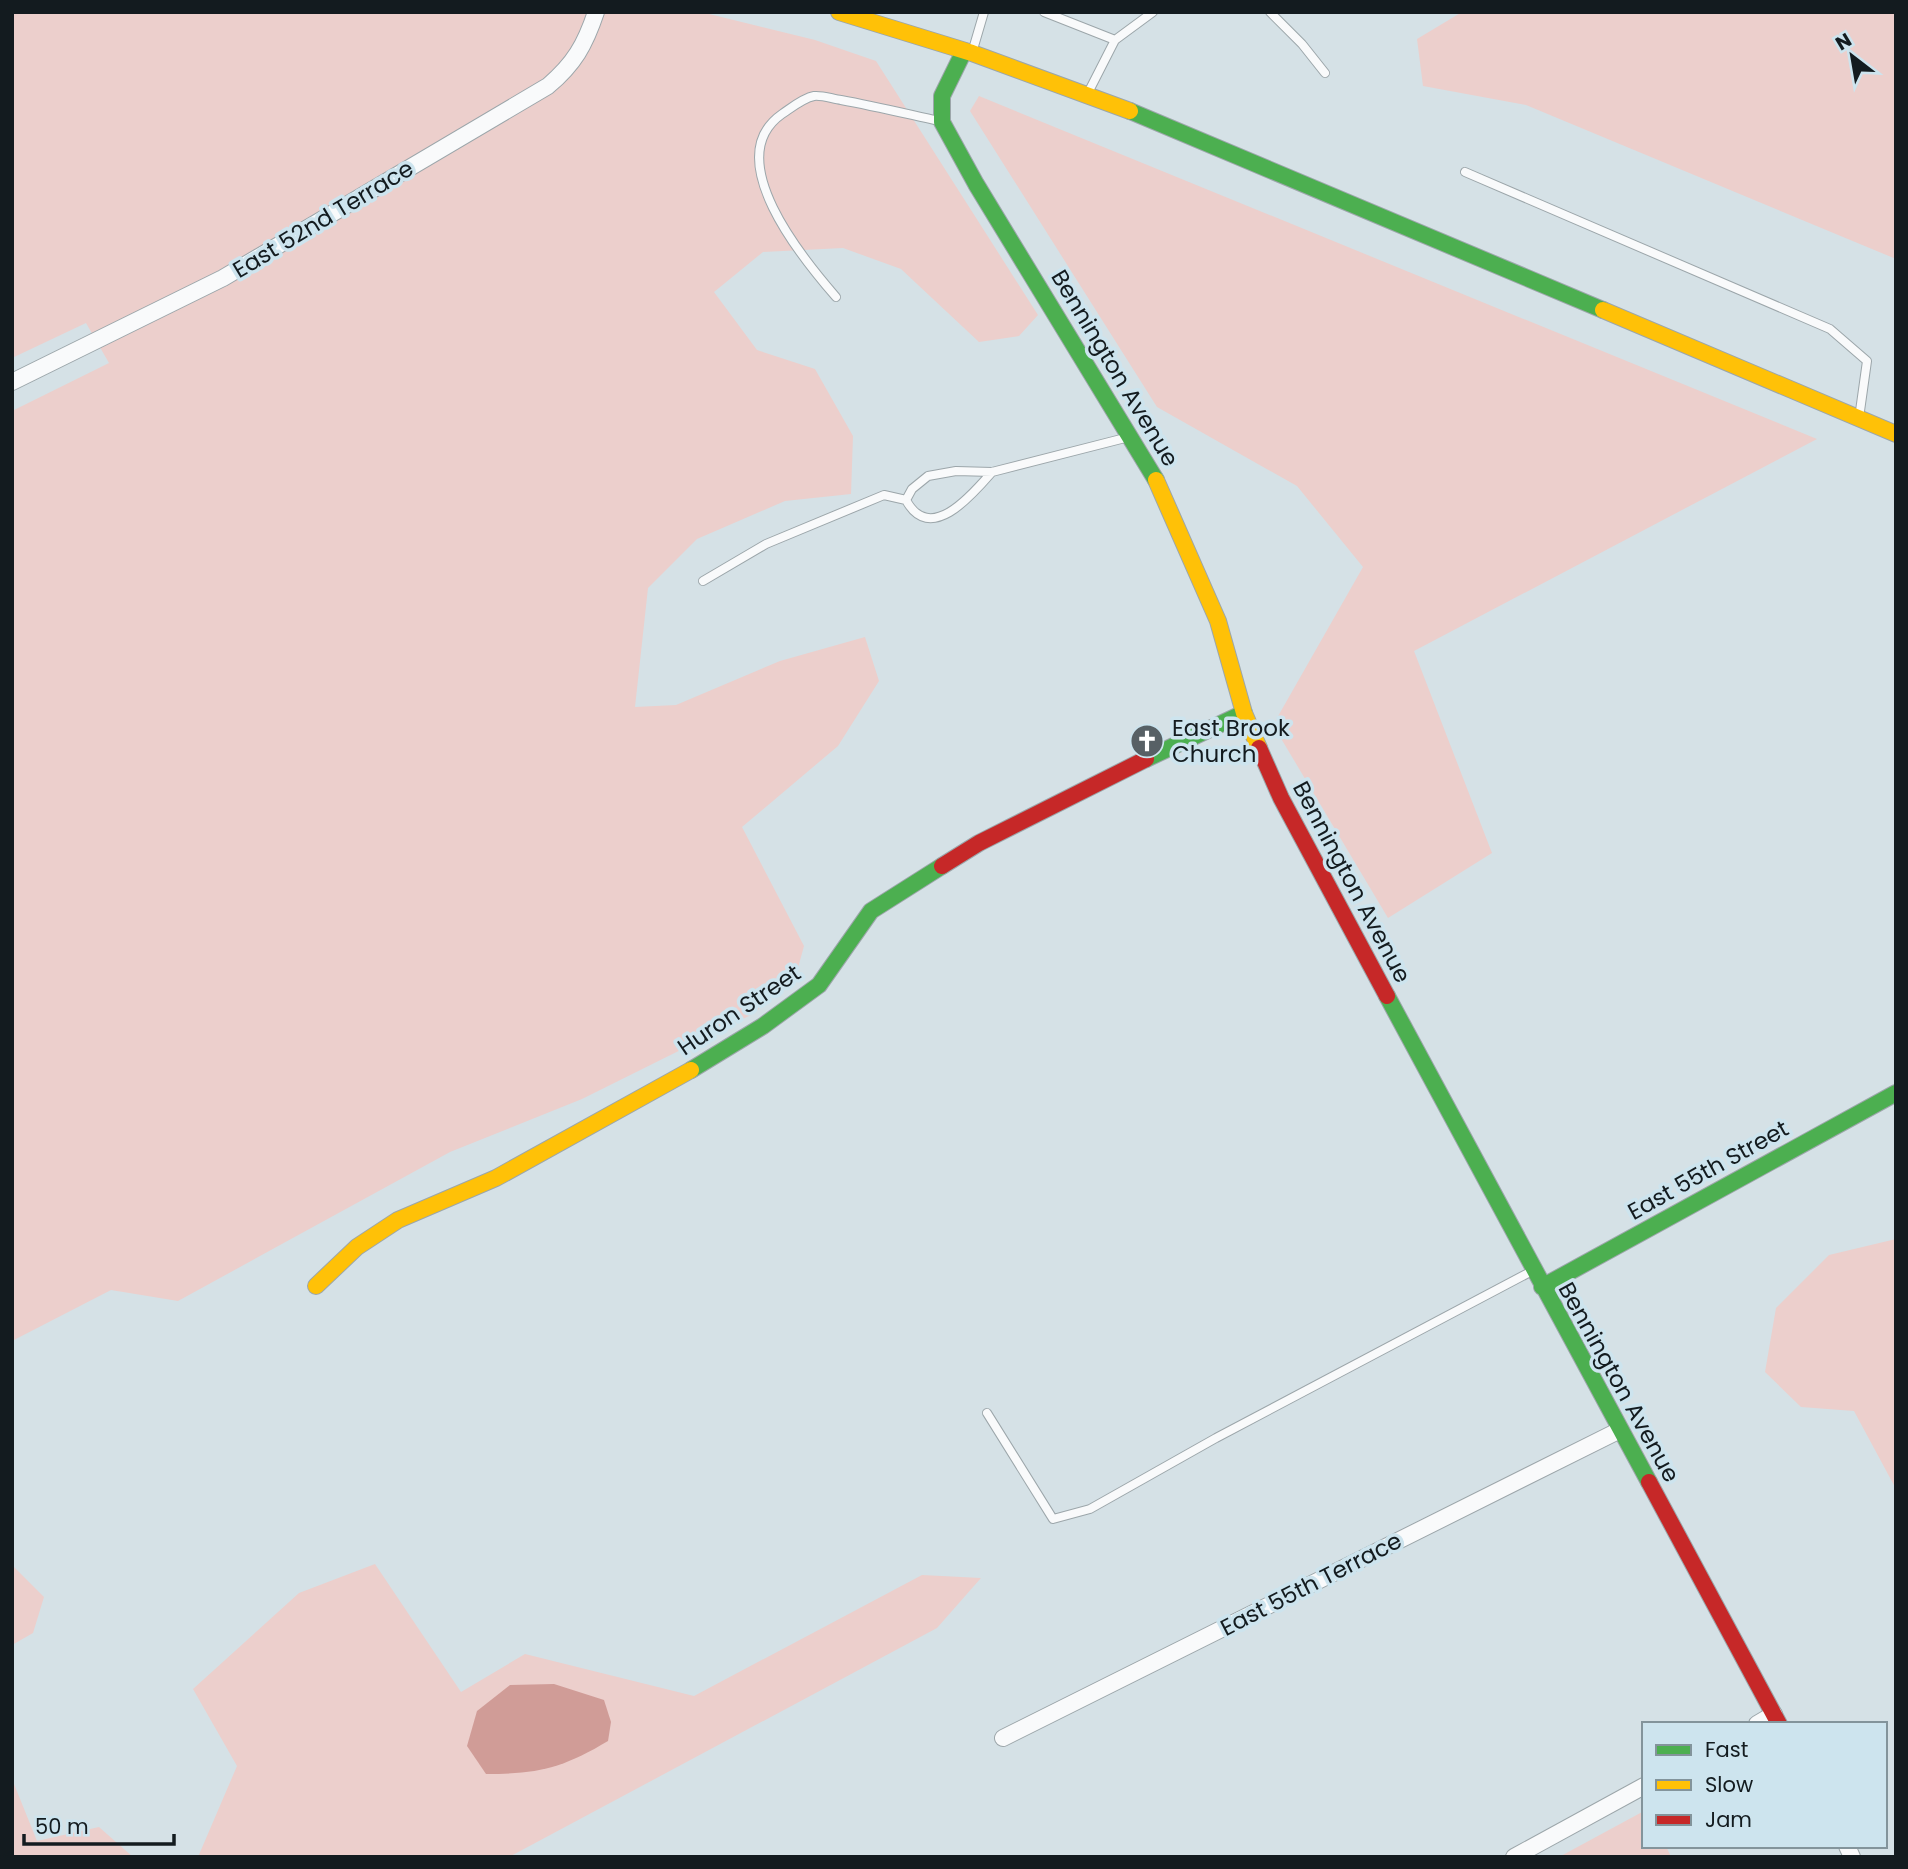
<svg xmlns="http://www.w3.org/2000/svg" width="1908" height="1869" font-family="Poppins,sans-serif">
<style>
.green{fill:#eccfcc}
.water{fill:#d09c97}
.lines{fill:none;stroke-linecap:round;stroke-linejoin:round}
.lane-casing{stroke:#9ca6aa;stroke-width:10}
.street-casing{stroke:#9ca6aa;stroke-width:18}
.fast-casing{stroke:#9ca6aa;stroke-width:18}
.slow-casing{stroke:#9ca6aa;stroke-width:18}
.jam-casing{stroke:#9ca6aa;stroke-width:18}
.lane{stroke:#f9fafb;stroke-width:8}
.street{stroke:#f9fafb;stroke-width:16}
.fast{stroke:#4caf50;stroke-width:16}
.slow{stroke:#ffc107;stroke-width:16}
.jam{stroke:#c62828;stroke-width:16}
.labels{text-anchor:middle;stroke-width:7;stroke-linejoin:round;paint-order:stroke}
.street-label{font-size:23px;fill:#131b1f;stroke:#cde4ee}
.poi-label{font-size:23px;fill:#131b1f;stroke:#cde4ee;text-anchor:start}
</style>
<rect width="100%" height="100%" fill="#d5e1e6"/>
<path class="green" d="M12 12H701L815 40 876 61 1038 315 1019 336 979 342 901 269 843 248 763 252 714 292 757 350 815 369 853 436 851 494 785 501 697 539 648 588 635 707 676 705 780 661 865 637 879 681 838 746 742 827 804 946 796 975 753 1014 582 1099 450 1152 178 1301 111 1290 12 1341V411L109 363 86 323 12 358Z
M1462 12H1896V259L1526 105 1423 86 1417 39Z
M979 96 1817 439 1414 651 1492 853 1388 918 1273 725 1363 567 1297 486 1157 407 970 111Z
M1896 1239V1489L1854 1411 1801 1407 1765 1372 1776 1308 1829 1255Z
M375 1564 461 1692 525 1654 694 1696 922 1575 981 1578 937 1628 509 1857H198L237 1766 193 1689 299 1593Z
M12 1565 44 1597 33 1633 12 1645Z
M12 1779 37 1841 99 1827 133 1857H12Z
M1644 1811V1846H1666L1671 1857H1559Z"/>
<path class="water" d="M554 1684 604 1700 611 1722 608 1741C563 1768 538 1774 486 1774L467 1746 477 1711 510 1685Z"/>
<g class="lines">
<defs>
<path id="lane" d="M1044 12 1115 40
M1270 12 1302 44 1325 73
M974 46 984 12
M1090 89 1115 40 1153 12
M1465 172 1830 329 1867 361 1860 411
M836 297C803 259 719 158 782 114 791 108 803 98 814 96 822 95 833 99 841 100 874 106 907 114 939 121
M992 472C972 495 930 545 906 500L912 489 928 476 956 471 992 472 1129 437
M703 581 766 544 884 495 906 500
M987 1413 1053 1519 1090 1509 1216 1438 1532 1271"/>
<path id="street" d="M12 382 223 278 548 86C574 64 585 45 596 12
M1757 1724 1774 1714
M1003 1738 1620 1430
M1847 1846 1852 1857
M1514 1857 1644 1786"/>
<path id="fast" d="M964 51 942 96V122L976 184 1156 480
M1130 111 1603 310
M1146 759 1244 713
M1387 996 1649 1482
M691 1070 763 1026 819 985 871 911 942 866
M1542 1287 1896 1093"/>
<path id="slow" d="M839 12 972 53 1130 111
M1603 310 1896 434
M1156 480 1218 621 1244 713 1259 748
M316 1286 357 1247 398 1220 496 1178 691 1070"/>
<path id="jam" d="M1259 748 1281 798 1387 996
M942 866 979 843 1146 759
M1649 1482 1779 1724"/>
</defs>
<use href="#lane" class="lane-casing"/>
<use href="#street" class="street-casing"/>
<use href="#fast" class="fast-casing"/>
<use href="#slow" class="slow-casing"/>
<use href="#jam" class="jam-casing"/>
<use href="#lane" class="lane"/>
<use href="#street" class="street"/>
<use href="#fast" class="fast"/>
<use href="#slow" class="slow"/>
<use href="#jam" class="jam"/>
</g>
<defs>
<symbol id="church-disc" viewBox="-11 -11 22 22"><circle r="9.5" fill="#576065" stroke="#cde4ee"/><path d="M-1.2-6h2.4v3.5h3.3v2.4h-3.3V6h-2.4V-.1h-3.3v-2.4h3.3Z" fill="#fff"/></symbol>
</defs>
<g fill-rule="evenodd">
<use href="#church-disc" x="1128" y="722" width="38" height="38"/>
</g>
<g class="labels">
<g class="street-label">
<text transform="translate(323 219) rotate(-31)" y="8">East 52nd Terrace</text>
<text transform="translate(1115 368) rotate(59)" y="8">Bennington Avenue</text>
<text transform="translate(1352 882) rotate(62)" y="8">Bennington Avenue</text>
<text transform="translate(739 1010) rotate(-34)" y="8">Huron Street</text>
<text transform="translate(1708 1170) rotate(-29)" y="8">East 55th Street</text>
<text transform="translate(1619 1382) rotate(61)" y="8">Bennington Avenue</text>
<text transform="translate(1311 1584) rotate(-27)" y="8">East 55th Terrace</text>
</g>
<g class="poi-label">
<text x="1172" y="736">East Brook<tspan x="1172" dy="26">Church</tspan></text>
</g>
</g>
<rect width="1908" height="1869" fill="none" stroke="#131b1f" stroke-width="28"/>
<rect x="1642" y="1722" width="245" height="126" fill="#cde4ee" stroke="#83949b" stroke-width="2"/>
<rect x="1656" y="1745" width="35" height="10" fill="#4caf50" stroke="#83949b" stroke-width="2"/>
<text x="1705" y="1757" font-size="21" fill="#131b1f">Fast</text>
<rect x="1656" y="1780" width="35" height="10" fill="#ffc107" stroke="#83949b" stroke-width="2"/>
<text x="1705" y="1792" font-size="21" fill="#131b1f">Slow</text>
<rect x="1656" y="1815" width="35" height="10" fill="#c62828" stroke="#83949b" stroke-width="2"/>
<text x="1705" y="1827" font-size="21" fill="#131b1f">Jam</text>
<g transform="translate(1852 56) rotate(329)" stroke="#cde4ee" stroke-width="5" paint-order="stroke">
<path d="M0-5L12 26L0 18L-12 26Z" fill="#131b1f"/>
<text y="-10" font-size="19" font-weight="bold" text-anchor="middle" fill="#131b1f">N</text>
</g>
<path d="M24 1834v10h150v-10" fill="none" stroke="#131b1f" stroke-width="3.5"/>
<text x="35" y="1834" font-size="21" fill="#131b1f" stroke="#cde4ee" stroke-width="5" paint-order="stroke">50 m</text>
</svg>
